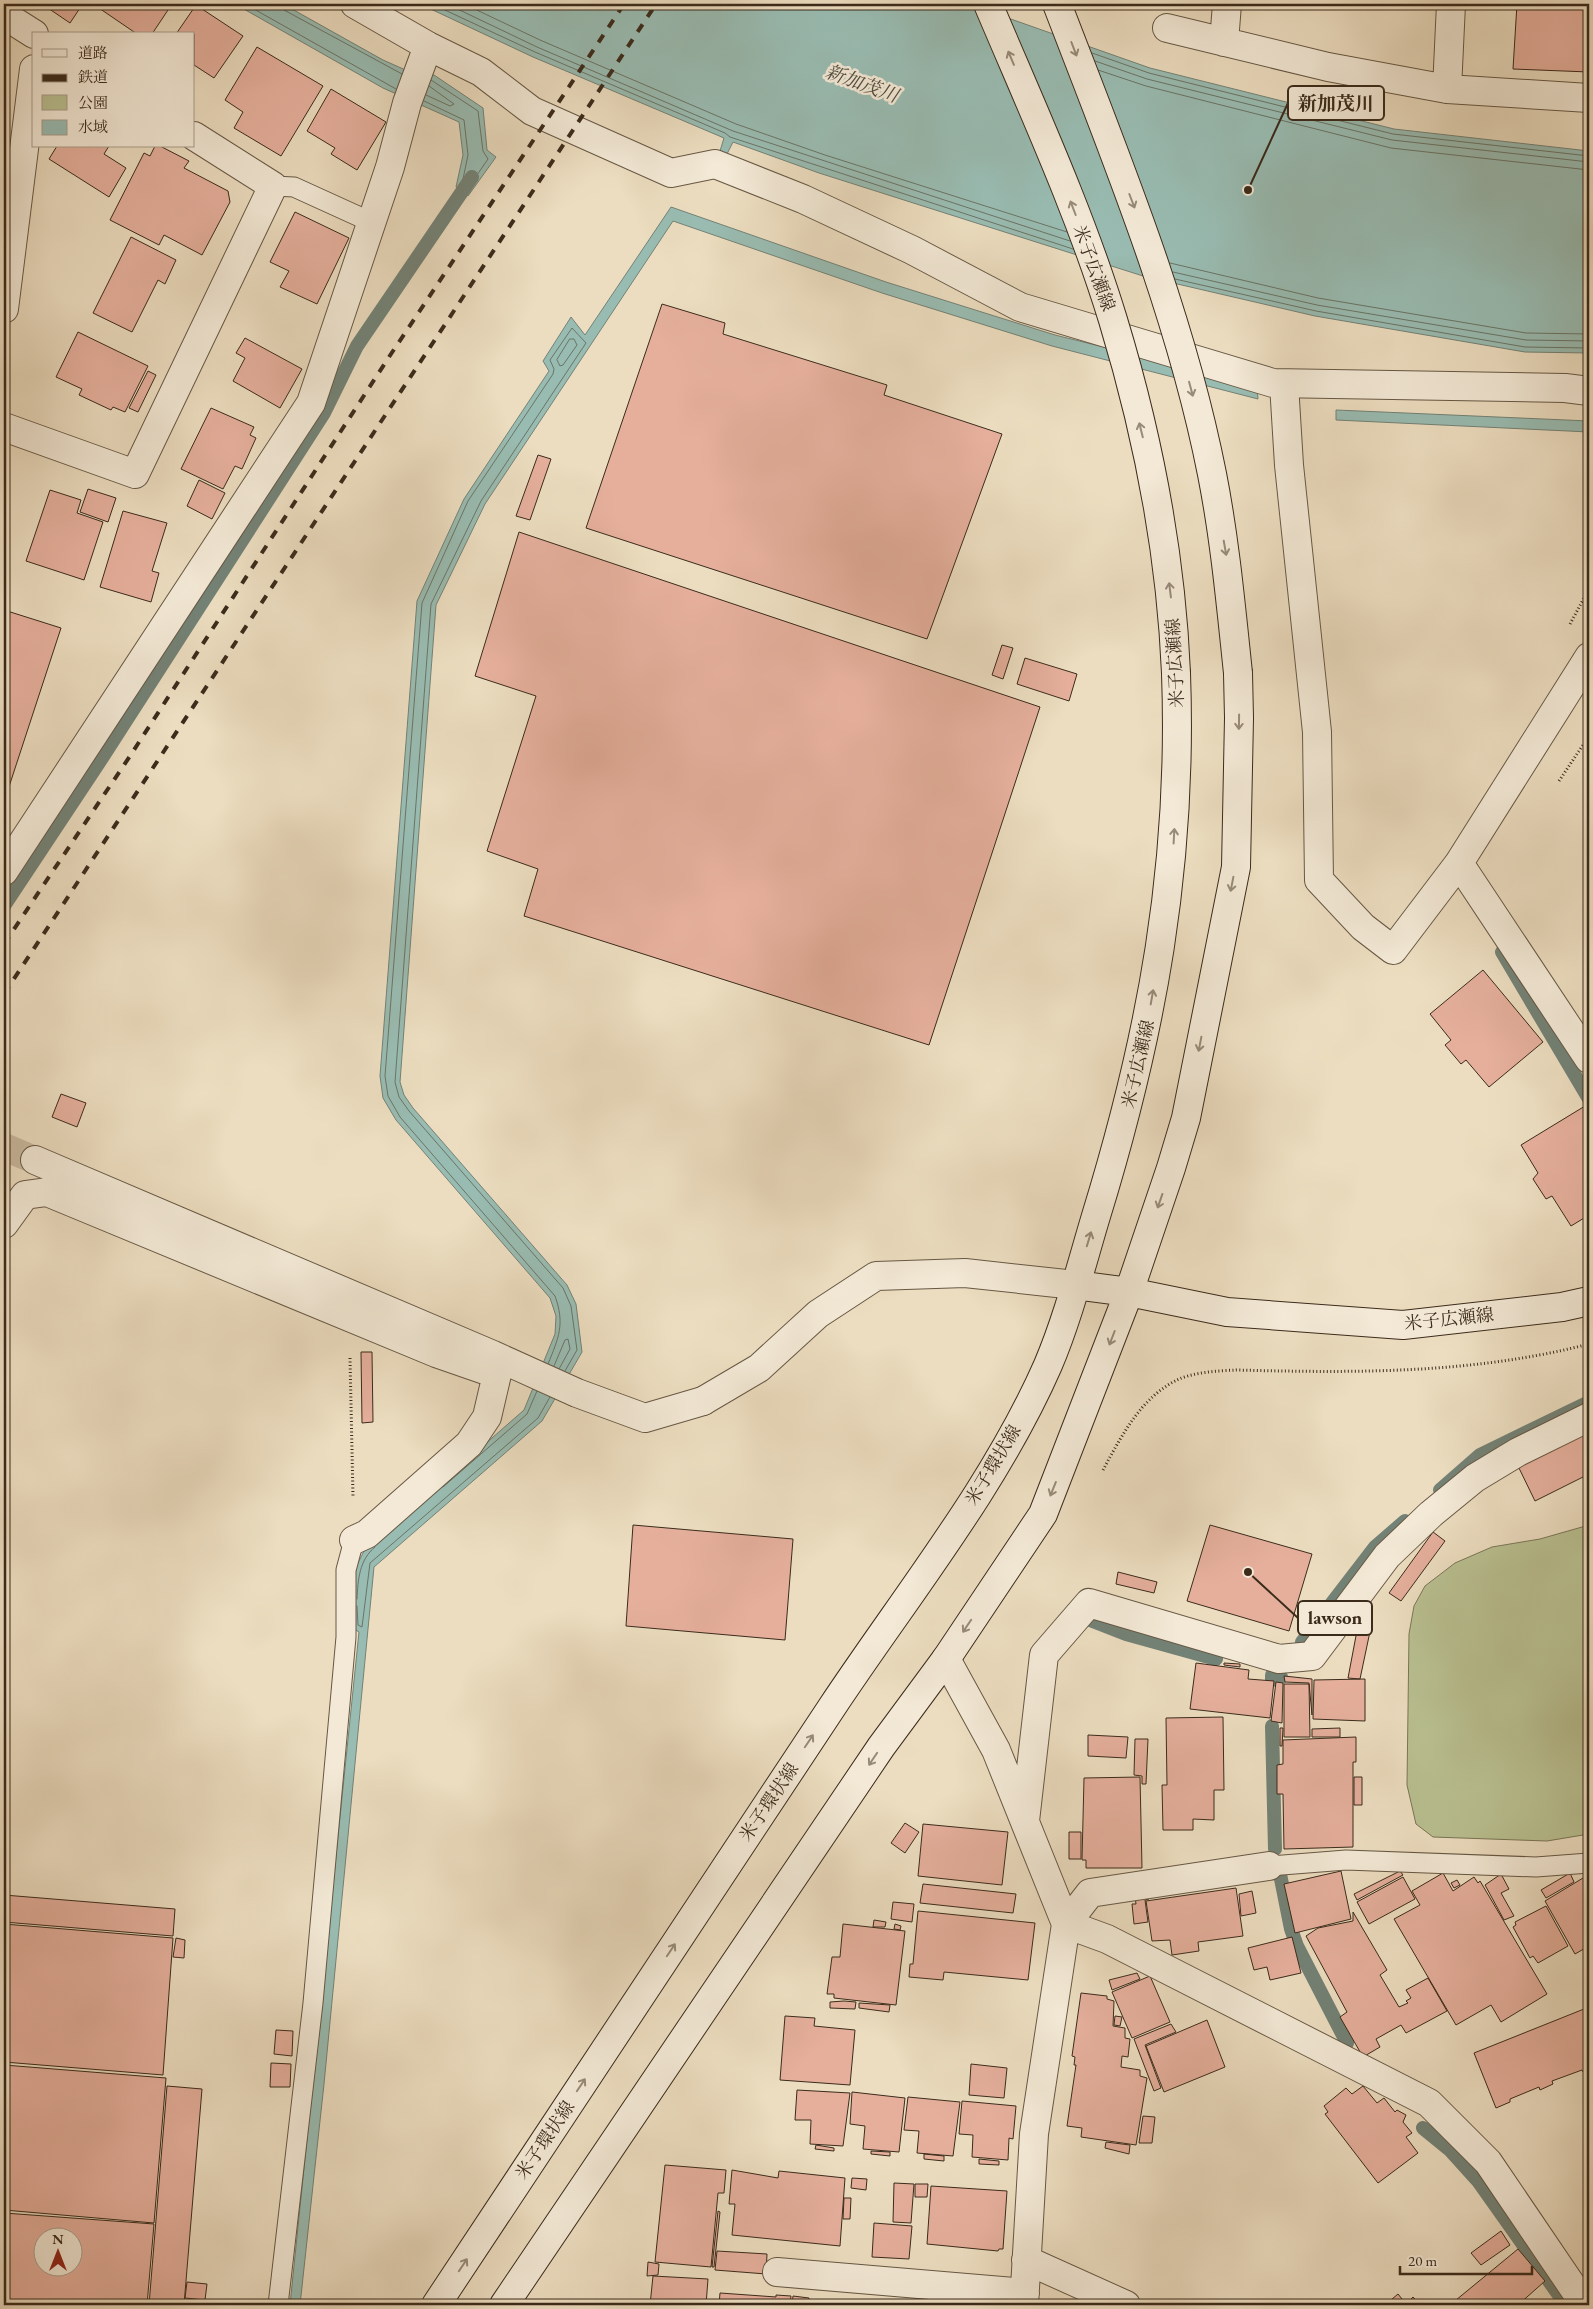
<svg xmlns="http://www.w3.org/2000/svg" width="1593" height="2309" font-family="'EB Garamond','Noto Serif JP',serif">
<style>
.green{fill:#b9c091;stroke:#7a7656}
.water{fill:#99bcb2;stroke:#738276}
.lines{fill:none;stroke-linecap:round;stroke-linejoin:round}
.shore{stroke:#6a7466;stroke-width:1}
.stream{stroke:#738276;stroke-width:14}
.building{fill:#e5af9c;stroke:#3b2b1b;fill-rule:evenodd}
.minor-tunnel{stroke:#c9b99f;stroke-width:28;stroke-dasharray:28 14;stroke-linecap:butt}
.service-casing{stroke:#675844;stroke-width:21}
.minor-casing{stroke:#675844;stroke-width:30}
.tertiary-casing{stroke:#675844;stroke-width:30}
.secondary-casing{stroke:#3b2b1b;stroke-width:30}
.path{stroke:#3b2b1b;stroke-width:3;stroke-dasharray:1 2.5;stroke-linecap:butt}
.service{stroke:#f3e9d6;stroke-width:19}
.minor{stroke:#f3e9d6;stroke-width:28}
.tertiary{stroke:#f3e9d6;stroke-width:28}
.secondary{stroke:#f3e9d6;stroke-width:28}
.rail{stroke:#3b2b1b;stroke-width:4;stroke-dasharray:9 9;stroke-linecap:butt}
.secondary-bridge-casing{stroke:#3b2b1b;stroke-width:30;stroke-linecap:butt}
.secondary-bridge{stroke:#f3e9d6;stroke-width:28}
.oneway{stroke:#978a78}
.labels{text-anchor:middle;stroke-width:5;stroke-linejoin:round;paint-order:stroke}
.street-label{font-size:18px;fill:#3b2b1b;stroke:#f3e9d6}
.water-label{font-size:19px;font-style:italic;fill:#524f41;stroke:#f3e9d6}
.leader{fill:none;stroke:#3b2b1b;stroke-width:2}
.callout-dot{fill:#3b2b1b;stroke:#f3e9d6;stroke-width:2}
.callout{fill:#f3e9d6;stroke:#3b2b1b;stroke-width:2}
.callout-label{font-size:19px;text-anchor:middle;font-weight:bold;fill:#3b2b1b}
</style>
<rect width="100%" height="100%" fill="#ecddc0"/>
<filter id="stains"><feTurbulence type="fractalNoise" baseFrequency=".004" numOctaves="4"/><feColorMatrix values="0 0 0 0 .2 0 0 0 0 .09 0 0 0 0 .02 0 0 0 .5 -.17"/></filter>
<radialGradient id="worn" r=".72"><stop offset=".6" stop-color="#630" stop-opacity="0"/><stop offset="1" stop-color="#630" stop-opacity=".3"/></radialGradient>
<path class="green" d="M1589 1525V1834L1547 1841 1433 1837 1416 1824 1407 1785 1409 1634 1414 1606 1425 1586 1455 1563 1492 1547 1540 1539Z"/>
<path class="water" d="M235 4H283L383 60 410 72 434 75 483 108 487 150 496 157 468 196 456 187 463 155 459 122 383 88Z
M420 4H968L1150 68 1394 129 1589 151V353L1525 352 1315 316 1143 276 819 173 733 142 727 154 720 151 724 138 533 57Z
M671 207 886 282 1055 335 1257 385 1258 399 1052 346 882 293 673 221 485 504 436 605 400 1082 404 1095 413 1108 567 1285 576 1304 582 1352 542 1421 374 1567 324 2084 300 2305H290L359 1632 354 1629V1571L365 1549 524 1410 555 1334 556 1316 550 1298 396 1120 383 1098 380 1076 417 601 464 499 549 371 543 361 571 317 585 335Z
M1336 410 1589 421V432L1336 420Z"/>
<g class="lines">
<path class="shore" d="M245 4 396 89
M281 4 284 10 402 74
M432 4 535 52 725 133 730 137 1073 249
M447 4 537 47 733 131 1070 241
M464 4 540 40 736 124 825 155 1067 232
M1092 53 1149 73 1393 134 1589 156
M1095 61 1147 79 1392 140 1589 162
M1098 70 1146 86 1391 148 1589 170
M426 95 450 106 454 104 429 86
M424 101 464 120 468 155 462 184 468 188 488 159 483 151 478 111 431 80
M1170 263 1318 298 1526 333 1589 334
M1173 272 1317 305 1526 340 1589 341
M1175 279 1316 311 1525 347 1589 348
M570 339H574L577 345 563 365 560 366 557 360Z
M548 1364C559 1337 565 1324 555 1296L400 1117 388 1096 385 1076 422 603 468 501 553 374 554 369 550 360 572 328 586 343 481 501 431 604 395 1082 399 1097 409 1111 563 1288 571 1306 577 1350 565 1371
M554 1366 565 1340 568 1339 570 1349 559 1369
M443 1487 527 1414 537 1391
M357 1599C358 1580 359 1560 375 1547
M357 1606 358 1625 362 1627 370 1563 538 1418 550 1397"/>
<path class="stream" d="M4 906 104 755 324 413 357 346 472 177
M1502 952 1589 1099
M1440 1490 1480 1455 1589 1402
M1085 1618 1126 1634 1216 1659
M1302 1642 1375 1547 1405 1521
M1272 1680V1675L1281 1677
M1272 1726 1275 1849
M1280 1874 1291 1929 1297 1946 1347 2043
M1423 2128 1450 2150 1478 2181 1566 2305"/>
</g>
<path class="building" d="M42 4H79L82 5 70 23Z
M93 4H172L152 34H137Z
M1517 4H1589V72L1513 69Z
M196 5 243 36 214 78 194 65V34H176Z
M257 47 323 86 281 156 234 128 243 112 225 100Z
M331 89 386 122 357 170 331 154 335 148 307 131Z
M57 146H109L104 154 126 168 109 197 49 159Z
M155 146H160L189 161 184 168 228 191 230 202 202 255 164 235 159 245 110 220 144 153 150 156Z
M295 212 349 238 317 304 280 287 289 271 270 262Z
M131 237 176 260 165 284 158 280 132 332 93 313Z
M662 304 725 323 723 334 887 385 884 395 1002 434 927 639 586 528Z
M78 332 148 366 125 412 113 407 111 410 79 395 82 389 56 377Z
M245 338 302 369 280 408 233 381 245 358 236 353Z
M148 371 156 375 138 412 129 408Z
M211 408 254 427 250 435 256 438 242 469 235 466 223 489 181 469Z
M538 455 551 459 530 520 516 516Z
M199 480 225 493 212 519 187 506Z
M88 489 116 498 108 522 80 512Z
M50 490 81 500 77 513 103 522 84 580 26 561Z
M123 511 167 523 152 571 159 573 151 602 100 587Z
M519 532 1040 707 929 1045 524 916 538 869 487 851 536 696 475 676Z
M4 610 61 628 4 802Z
M1002 645 1013 648 1003 679 992 675Z
M1025 658 1077 674 1069 701 1017 684Z
M1483 970 1543 1042 1489 1087 1466 1060 1461 1064 1445 1045 1451 1040 1430 1014Z
M61 1094 86 1103 77 1127 52 1117Z
M1585 1106 1589 1115V1215L1571 1226 1552 1196 1546 1199 1533 1179 1538 1173 1521 1145Z
M361 1352H372L373 1422 362 1423Z
M1582 1432 1589 1447V1474L1535 1501 1517 1464Z
M633 1525 793 1539 785 1640 626 1626Z
M1210 1525 1312 1554 1289 1631 1187 1601Z
M1433 1532 1445 1541 1401 1601 1389 1593Z
M1118 1572 1157 1582 1154 1593 1116 1584Z
M1359 1620 1372 1622 1360 1679 1348 1678Z
M1196 1663 1249 1670 1248 1679 1274 1681 1270 1718 1190 1709Z
M1224 1663 1240 1664V1667L1224 1665Z
M1284 1676 1312 1679V1715L1309 1683 1285 1682Z
M1365 1679V1721L1313 1719 1314 1680Z
M1276 1682 1283 1683 1282 1723 1271 1721Z
M1284 1684H1309L1310 1737H1284Z
M1223 1717 1224 1790H1214V1820L1193 1819V1830H1163L1162 1785H1167L1166 1718Z
M1280 1728H1283L1282 1746H1280Z
M1340 1728V1737H1312V1729Z
M1088 1735 1128 1737 1126 1758 1088 1756Z
M1356 1737V1762H1353V1847L1284 1849 1283 1794H1277V1765L1283 1764V1740Z
M1135 1739H1148L1146 1784H1142V1776L1134 1775Z
M1140 1777 1142 1868H1086V1860H1082L1084 1778Z
M1354 1777H1362V1805H1354Z
M905 1823 919 1832 905 1853 891 1843Z
M923 1824 1008 1832 1002 1885 918 1876Z
M1069 1832H1081V1859H1069Z
M1341 1871 1351 1919 1295 1933 1284 1884Z
M1400 1871 1403 1875 1357 1900 1354 1894Z
M1443 1873 1453 1891 1474 1877 1478 1883 1480 1881 1547 1994 1501 2022 1491 2005 1456 2025 1394 1919 1420 1905 1412 1891Z
M1570 1873 1574 1882 1546 1898 1541 1890Z
M1501 1874 1509 1889 1501 1893 1514 1916 1504 1920 1485 1885Z
M1403 1877 1415 1899 1369 1924 1357 1902Z
M1583 1878 1589 1889V1946L1575 1954 1545 1901Z
M1457 1880 1460 1885 1454 1888 1451 1883Z
M923 1884 1016 1894 1013 1913 920 1903Z
M1236 1888 1243 1936 1198 1942 1199 1951 1172 1955 1170 1940 1152 1941 1146 1901Z
M1252 1891 1256 1913 1241 1916 1239 1894Z
M4 1895 175 1909 173 1936 4 1922Z
M1148 1895 1149 1899 1145 1900 1148 1922 1134 1924 1132 1904H1136L1135 1897Z
M893 1902 914 1904 912 1922 891 1919Z
M1546 1906 1568 1946 1538 1963 1533 1956 1530 1958 1513 1927 1516 1925 1515 1922Z
M918 1911 1035 1923 1028 1980 944 1972 943 1980 909 1977 910 1964H913Z
M1353 1912 1387 1970 1380 1975 1399 2007 1408 2003 1406 2001 1411 1998 1406 1990 1428 1978 1447 2011 1406 2033 1401 2025 1376 2039 1380 2047 1363 2057 1340 2017 1347 2012 1306 1936 1318 1928 1353 1921Z
M874 1920 886 1922 885 1927H873Z
M4 1924 173 1938 163 2075 4 2062Z
M843 1924 905 1931 896 2005 834 1998V1994H827L832 1957H840Z
M895 1924 901 1926 900 1930 894 1929Z
M1292 1937 1301 1973 1270 1980 1267 1967 1254 1970 1248 1948Z
M176 1938 185 1940 184 1958 173 1957Z
M1137 1973 1140 1979 1112 1990 1109 1980Z
M1150 1976 1170 2022 1132 2038 1112 1992Z
M1081 1993 1107 1996V1999L1114 2001 1113 2026 1125 2028V2038L1130 2039 1128 2057 1122 2056 1121 2067 1140 2070V2076L1147 2078 1136 2145 1081 2137 1082 2128 1067 2126 1076 2065H1074L1075 2057 1072 2056Z
M844 2001 856 2002 855 2009 830 2008V2002Z
M859 2003 890 2005 889 2012 859 2008Z
M1589 2007V2069L1583 2072 1582 2070 1552 2081 1553 2084 1540 2090 1539 2087 1510 2099V2102L1496 2108 1474 2053Z
M785 2016 815 2018 814 2026 855 2030 850 2085 780 2080Z
M1115 2016 1122 2017 1120 2026 1114 2025Z
M1207 2020 1225 2067 1164 2092 1146 2046Z
M1171 2024 1176 2032 1145 2045 1161 2088 1154 2091 1134 2039Z
M276 2030 293 2031 292 2056 274 2054Z
M271 2063 291 2064 290 2087H270Z
M971 2064 1007 2068 1004 2098 969 2095Z
M4 2065 166 2078 154 2223 4 2210Z
M167 2086 202 2089 184 2305H149Z
M1363 2086 1377 2103 1384 2098 1395 2112 1397 2110 1406 2115 1403 2122 1412 2133 1406 2137 1418 2153 1378 2183 1325 2114 1328 2112 1324 2106 1346 2088 1352 2094Z
M797 2090 850 2093 843 2146 810 2144 811 2120H795Z
M852 2092 905 2098 899 2152 863 2149 865 2126 850 2124Z
M908 2097 960 2102 953 2156 917 2153 919 2131 904 2130Z
M962 2101 1016 2106 1013 2139 1009 2138 1008 2160 972 2157 973 2135 959 2134Z
M1143 2116 1155 2117 1152 2143H1139Z
M1106 2142 1130 2145 1129 2154 1105 2148Z
M816 2145 834 2148V2151L815 2149Z
M871 2151 890 2152V2156L871 2154Z
M924 2154 944 2156V2161L924 2159Z
M979 2159 999 2161V2165L979 2164Z
M665 2165 726 2170 724 2193H718L711 2267 655 2262Z
M732 2170 778 2178 779 2171 845 2178 840 2246 732 2235 735 2204H729Z
M852 2178 867 2179 866 2190 851 2188Z
M894 2183 914 2184 911 2223 893 2222Z
M915 2184H928L927 2197H915Z
M931 2186 1007 2191 1003 2249H999L998 2251 927 2244Z
M844 2198H851L850 2219H843Z
M718 2211 720 2212 714 2267H712Z
M4 2213 154 2224 147 2305H4ZM42 2236H72V2266H42Z
M874 2223 912 2226 909 2259 872 2257Z
M1501 2231 1510 2245 1481 2265 1471 2253Z
M1518 2249 1545 2281 1518 2305H1450Z
M717 2251 767 2254 766 2274 715 2270Z
M648 2262 659 2264 658 2275 647 2276Z
M653 2276 708 2279 706 2305H650Z
M187 2282 207 2284 205 2300 185 2298Z
M720 2293 776 2297V2295L791 2296 790 2305H719Z
M1398 2294 1406 2304 1413 2297 1420 2305H1385Z
M793 2296 809 2298V2305H792Z
M812 2300 876 2303V2305H812Z
M888 2302 905 2303 904 2305H888Z"/>
<g class="lines">
<path class="minor-tunnel" d="M4 1147 35 1160"/>
<defs>
<path id="service" d="M273 186 294 187 371 222
M1269 1866 1346 1860 1536 1867 1589 1863
M278 2305 313 2003 346 1637V1570L354 1540"/>
<path id="minor" d="M355 4 428 46 481 72 532 111 671 173 715 164 803 199 912 250 1020 307 1273 383 1565 388 1589 391
M4 15 34 34
M1167 28 1328 67 1447 89 1589 98
M1224 42 1227 4
M1447 89 1451 4
M4 309 34 69
M1284 384 1289 465 1317 732 1319 880 1363 927 1393 950 1459 863 1589 657
M4 427 135 474 273 186 194 136
M1459 863 1589 1059
M4 871 311 403 390 167 407 103 428 46
M35 1160 493 1355 577 1393 645 1418 703 1401
M4 1224 25 1195 47 1192 436 1353 485 1370
M354 1540 367 1534 469 1444 487 1417 497 1374
M946 1659 996 1750 1066 1924 1107 1939 1429 2103 1488 2162 1585 2305
M1025 1821 1044 1655 1089 1603 1279 1659 1312 1656 1387 1556 1431 1514 1475 1478 1518 1452 1589 1417
M1026 2260 1126 2305
M777 2272 1025 2293
M1024 2305 1034 2134 1066 1924 1090 1893 1269 1866"/>
<path id="tertiary" d="M703 1401 759 1368 818 1314 876 1276 965 1273 1075 1285"/>
<path id="secondary" d="M1075 1285 1129 1292 1227 1312 1403 1325 1562 1307 1589 1301
M436 2305C568 2106 699 1906 832 1707 905 1597 995 1486 1048 1365 1068 1318 1081 1266 1096 1216 1152 1034 1183 865 1176 673
M504 2305 881 1747 946 1659 1043 1514 1129 1292 1171 1168 1186 1118 1236 867 1239 718 1238 673"/>
</defs>
<use href="#service" class="service-casing"/>
<use href="#minor" class="minor-casing"/>
<use href="#tertiary" class="tertiary-casing"/>
<use href="#secondary" class="secondary-casing"/>
<path class="path" d="M1570 624 1589 589
M1559 781 1589 736
M350 1358 353 1497
M1103 1470C1121 1437 1140 1399 1175 1381 1192 1372 1217 1371 1236 1370 1355 1373 1473 1374 1589 1344"/>
<use href="#service" class="service"/>
<use href="#minor" class="minor"/>
<use href="#tertiary" class="tertiary"/>
<use href="#secondary" class="secondary"/>
<path class="rail" d="M4 944 130 756 389 357 624 4
M4 994 656 4"/>
<defs>
<path id="secondary-bridge" d="M988 4C1032 108 1080 212 1113 320 1148 435 1171 554 1176 673
M1057 4C1116 158 1180 312 1212 474 1225 540 1231 607 1238 673"/>
</defs>
<use href="#secondary-bridge" class="secondary-bridge-casing"/>
<use href="#secondary-bridge" class="secondary-bridge"/>
</g>
<defs><path id="oneway-shaft" d="M-6 0H5M1.5-3L5.5 0L1.5 3" fill="none" stroke-width="1.6" stroke-linecap="round" stroke-linejoin="round" transform="scale(1.25)"/></defs>
<g class="oneway">
<use href="#oneway-shaft" transform="translate(1074 49) rotate(69)"/>
<use href="#oneway-shaft" transform="translate(1011 58) rotate(-113)"/>
<use href="#oneway-shaft" transform="translate(1132 201) rotate(69)"/>
<use href="#oneway-shaft" transform="translate(1073 208) rotate(-111)"/>
<use href="#oneway-shaft" transform="translate(1191 389) rotate(75)"/>
<use href="#oneway-shaft" transform="translate(1141 430) rotate(-104)"/>
<use href="#oneway-shaft" transform="translate(1225 548) rotate(80)"/>
<use href="#oneway-shaft" transform="translate(1170 590) rotate(-97)"/>
<use href="#oneway-shaft" transform="translate(1239 722) rotate(91)"/>
<use href="#oneway-shaft" transform="translate(1174 836) rotate(-87)"/>
<use href="#oneway-shaft" transform="translate(1232 884) rotate(101)"/>
<use href="#oneway-shaft" transform="translate(1152 997) rotate(-80)"/>
<use href="#oneway-shaft" transform="translate(1200 1044) rotate(101)"/>
<use href="#oneway-shaft" transform="translate(1160 1201) rotate(109)"/>
<use href="#oneway-shaft" transform="translate(1089 1239) rotate(-73)"/>
<use href="#oneway-shaft" transform="translate(1112 1338) rotate(111)"/>
<use href="#oneway-shaft" transform="translate(1053 1489) rotate(112)"/>
<use href="#oneway-shaft" transform="translate(967 1626) rotate(124)"/>
<use href="#oneway-shaft" transform="translate(809 1741) rotate(-56)"/>
<use href="#oneway-shaft" transform="translate(873 1759) rotate(124)"/>
<use href="#oneway-shaft" transform="translate(671 1950) rotate(-56)"/>
<use href="#oneway-shaft" transform="translate(581 2085) rotate(-56)"/>
<use href="#oneway-shaft" transform="translate(463 2265) rotate(-56)"/>
</g>
<g class="labels">
<g class="street-label">
<text transform="translate(1094 268) rotate(70)" y="6">米子広瀬線</text>
<text transform="translate(1175 663) rotate(-93)" y="6">米子広瀬線</text>
<text transform="translate(1138 1064) rotate(-77)" y="6">米子広瀬線</text>
<text transform="translate(1449 1319) rotate(-6)" y="6">米子広瀬線</text>
<text transform="translate(993 1465) rotate(-59)" y="6">米子環状線</text>
<text transform="translate(769 1802) rotate(-56)" y="6">米子環状線</text>
<text transform="translate(545 2140) rotate(-56)" y="6">米子環状線</text>
</g>
<g class="water-label">
<text transform="translate(862 83) rotate(20)" y="7">新加茂川</text>
</g>
</g>
<path class="leader" d="M1248 190L1288 103M1248 1572L1298 1618"/>
<g class="callout-dot">
<circle cx="1248" cy="190" r="5"/>
<circle cx="1248" cy="1572" r="5"/>
</g>
<g class="callout">
<rect x="1288" y="86" width="96" height="34" rx="5"/>
<rect x="1298" y="1601" width="74" height="34" rx="5"/>
</g>
<g class="callout-label">
<text x="1336" y="110">新加茂川</text>
<text x="1335" y="1624">lawson</text>
</g>
<rect width="1593" height="2309" fill="none" stroke="#ecddc0" stroke-width="20"/>
<rect x="5" y="5" width="1583" height="2299" fill="none" stroke="#3b2b1b" stroke-width="2.5"/>
<rect x="10" y="10" width="1573" height="2289" fill="none" stroke="#3b2b1b"/>
<rect x="32" y="32" width="162" height="115" fill="#f3e9d6" stroke="#a99d8b"/>
<rect x="42" y="49" width="25" height="8" fill="#f3e9d6" stroke="#a99d8b"/>
<text x="78" y="58" font-size="15" fill="#3b2b1b">道路</text>
<rect x="42" y="74" width="25" height="8" fill="#3b2b1b" stroke="#a99d8b"/>
<text x="78" y="82" font-size="15" fill="#3b2b1b">鉄道</text>
<rect x="42" y="95" width="25" height="15" fill="#b9c091" stroke="#a99d8b"/>
<text x="78" y="108" font-size="15" fill="#3b2b1b">公園</text>
<rect x="42" y="120" width="25" height="15" fill="#99bcb2" stroke="#a99d8b"/>
<text x="78" y="132" font-size="15" fill="#3b2b1b">水域</text>
<g transform="translate(58 2252)"><circle r="24" fill="#f3e9d6" stroke="#a99d8b"/>
<path d="M0-4L9 19L0 12L-9 19Z" fill="#8f2418"/>
<text y="-8" font-size="14" font-weight="bold" text-anchor="middle" fill="#3b2b1b">N</text>
</g>
<path d="M1400 2266v8h132v-8" fill="none" stroke="#3b2b1b" stroke-width="2.5"/>
<text x="1408" y="2266" font-size="15" fill="#3b2b1b" stroke="#f3e9d6" stroke-width="4" paint-order="stroke">20 m</text>
<rect width="100%" height="100%" filter="url(#stains)"/>
<rect width="100%" height="100%" fill="url(#worn)"/>
</svg>
